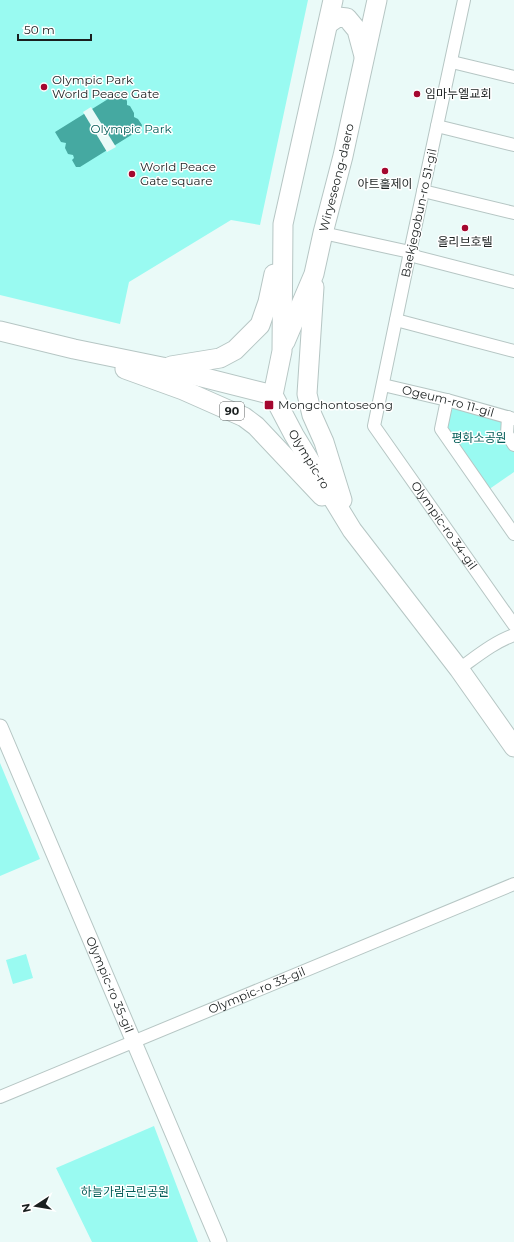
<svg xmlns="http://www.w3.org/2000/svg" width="514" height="1242" font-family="Montserrat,'Noto Sans KR',sans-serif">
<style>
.green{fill:#99faf1}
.water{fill:#45a9a1}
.pier{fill:#eafaf8}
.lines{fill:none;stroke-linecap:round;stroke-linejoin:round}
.minor-casing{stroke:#b6c6c4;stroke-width:14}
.tertiary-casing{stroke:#b6c6c4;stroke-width:17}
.primary-casing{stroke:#b6c6c4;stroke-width:21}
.minor{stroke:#fff;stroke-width:12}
.tertiary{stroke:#fff;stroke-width:15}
.primary{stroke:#fff;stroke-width:19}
.poi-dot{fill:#a4072f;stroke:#fff;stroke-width:1.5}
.labels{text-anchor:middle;stroke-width:3;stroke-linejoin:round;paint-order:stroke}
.shield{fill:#fff;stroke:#5f6262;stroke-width:1}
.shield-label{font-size:11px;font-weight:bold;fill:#1a1f1f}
.poi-label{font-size:12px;fill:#1a1f1f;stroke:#fff;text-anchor:start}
.park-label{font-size:12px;fill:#045d58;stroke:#fff}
.street-label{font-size:12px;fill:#1a1f1f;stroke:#fff}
</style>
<rect width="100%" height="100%" fill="#eafaf8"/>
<path class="green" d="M0 0H308L260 225 231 220 129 282 120 324 0 295Z
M454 407 500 419 503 425 502 434 514 452V472L488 490 444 429 448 411Z
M0 763 40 859 0 876Z
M26 954 33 978 13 984 6 960Z
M154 1126 198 1242H92L56 1168Z"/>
<path class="water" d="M121 91 127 101V105L130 106 134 113V117L138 119 142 125 141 129 80 167H76L72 160 74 158 73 155 68 154 65 148 66 143 61 142 55 132Z"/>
<path class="pier" d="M91 107 116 147 107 152 83 112Z"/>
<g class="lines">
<defs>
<g id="minor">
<path id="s1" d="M464 0 410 252 374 426 514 625"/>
<path d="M452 62 514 77"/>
<path d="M437 126 514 145"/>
<path d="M423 191 514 213"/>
<path d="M323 233 410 252 417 257 514 282"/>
<path d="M396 320 514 351"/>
<path id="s2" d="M383 385 447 400 514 419"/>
<path d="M447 400 441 429 514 534"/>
<path d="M508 417 507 434 514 445"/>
<path d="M459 669C476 657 494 642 514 635"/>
<path id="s3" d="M0 1097 514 884"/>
</g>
<g id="tertiary">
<path id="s4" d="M0 727 219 1242"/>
</g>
<g id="primary">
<path d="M328 24 338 17 347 18 357 30 364 56"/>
<path d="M314 287 307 394 312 415 324 442 342 500"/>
<path id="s5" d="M0 331 74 349 162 367 273 395 294 435 352 530 459 669 514 747"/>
<path id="s6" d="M285 342 314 274 323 233 343 156 377 0"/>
<path d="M171 366 220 358 235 350 260 325 268 302 274 274"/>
<path d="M125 369 183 390 244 417 256 426 322 496"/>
<path d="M273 395 282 351 283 224 333 0"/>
</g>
</defs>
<use href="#minor" class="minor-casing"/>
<use href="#tertiary" class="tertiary-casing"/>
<use href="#primary" class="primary-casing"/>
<use href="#minor" class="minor"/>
<use href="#tertiary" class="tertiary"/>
<use href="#primary" class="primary"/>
</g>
<g class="poi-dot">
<circle cx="44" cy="87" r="4"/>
<circle cx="417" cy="94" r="4"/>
<circle cx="385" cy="171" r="4"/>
<circle cx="132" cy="174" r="4"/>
<circle cx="465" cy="228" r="4"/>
<rect x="264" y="400" width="10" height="10" rx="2"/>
</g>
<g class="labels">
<rect class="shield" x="220" y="402" width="24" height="18" rx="3"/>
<g class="shield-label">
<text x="232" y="415">90</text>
</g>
<g class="poi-label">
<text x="52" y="84">Olympic Park<tspan x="52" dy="14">World Peace Gate</tspan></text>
<text x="425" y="98">임마누엘교회</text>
<text x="140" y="171">World Peace<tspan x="140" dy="14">Gate square</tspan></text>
<text x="385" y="188" text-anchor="middle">아트홀제이</text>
<text x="465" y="246" text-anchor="middle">올리브호텔</text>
<text x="278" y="409">Mongchontoseong</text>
</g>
<g class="park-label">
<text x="131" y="133">Olympic Park</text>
<text x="479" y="442">평화소공원</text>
<text x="125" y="1196">하늘가람근린공원</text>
</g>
<g class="street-label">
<text dy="4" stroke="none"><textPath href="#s6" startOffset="173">Wiryeseong-daero</textPath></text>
<text transform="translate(419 213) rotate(-78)" y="4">Baekjegobun-ro 51-gil</text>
<text dy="4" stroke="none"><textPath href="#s2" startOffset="67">Ogeum-ro 11-gil</textPath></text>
<text dy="4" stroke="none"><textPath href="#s5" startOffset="354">Olympic-ro</textPath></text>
<text dy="4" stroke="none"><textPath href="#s1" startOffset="557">Olympic-ro 34-gil</textPath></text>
<text dy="4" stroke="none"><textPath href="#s4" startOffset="280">Olympic-ro 35-gil</textPath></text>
<text dy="4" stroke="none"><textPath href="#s3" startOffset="278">Olympic-ro 33-gil</textPath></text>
</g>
</g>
<g transform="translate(36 1206) rotate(258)" stroke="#ffffff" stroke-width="3" paint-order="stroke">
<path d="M0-3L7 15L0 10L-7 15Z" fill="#1a1f1f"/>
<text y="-6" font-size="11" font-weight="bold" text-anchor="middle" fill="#1a1f1f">N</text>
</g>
<path d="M18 34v6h73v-6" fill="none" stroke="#1a1f1f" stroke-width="2"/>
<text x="24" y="34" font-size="12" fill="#1a1f1f" stroke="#ffffff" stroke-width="3" paint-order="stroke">50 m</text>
</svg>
